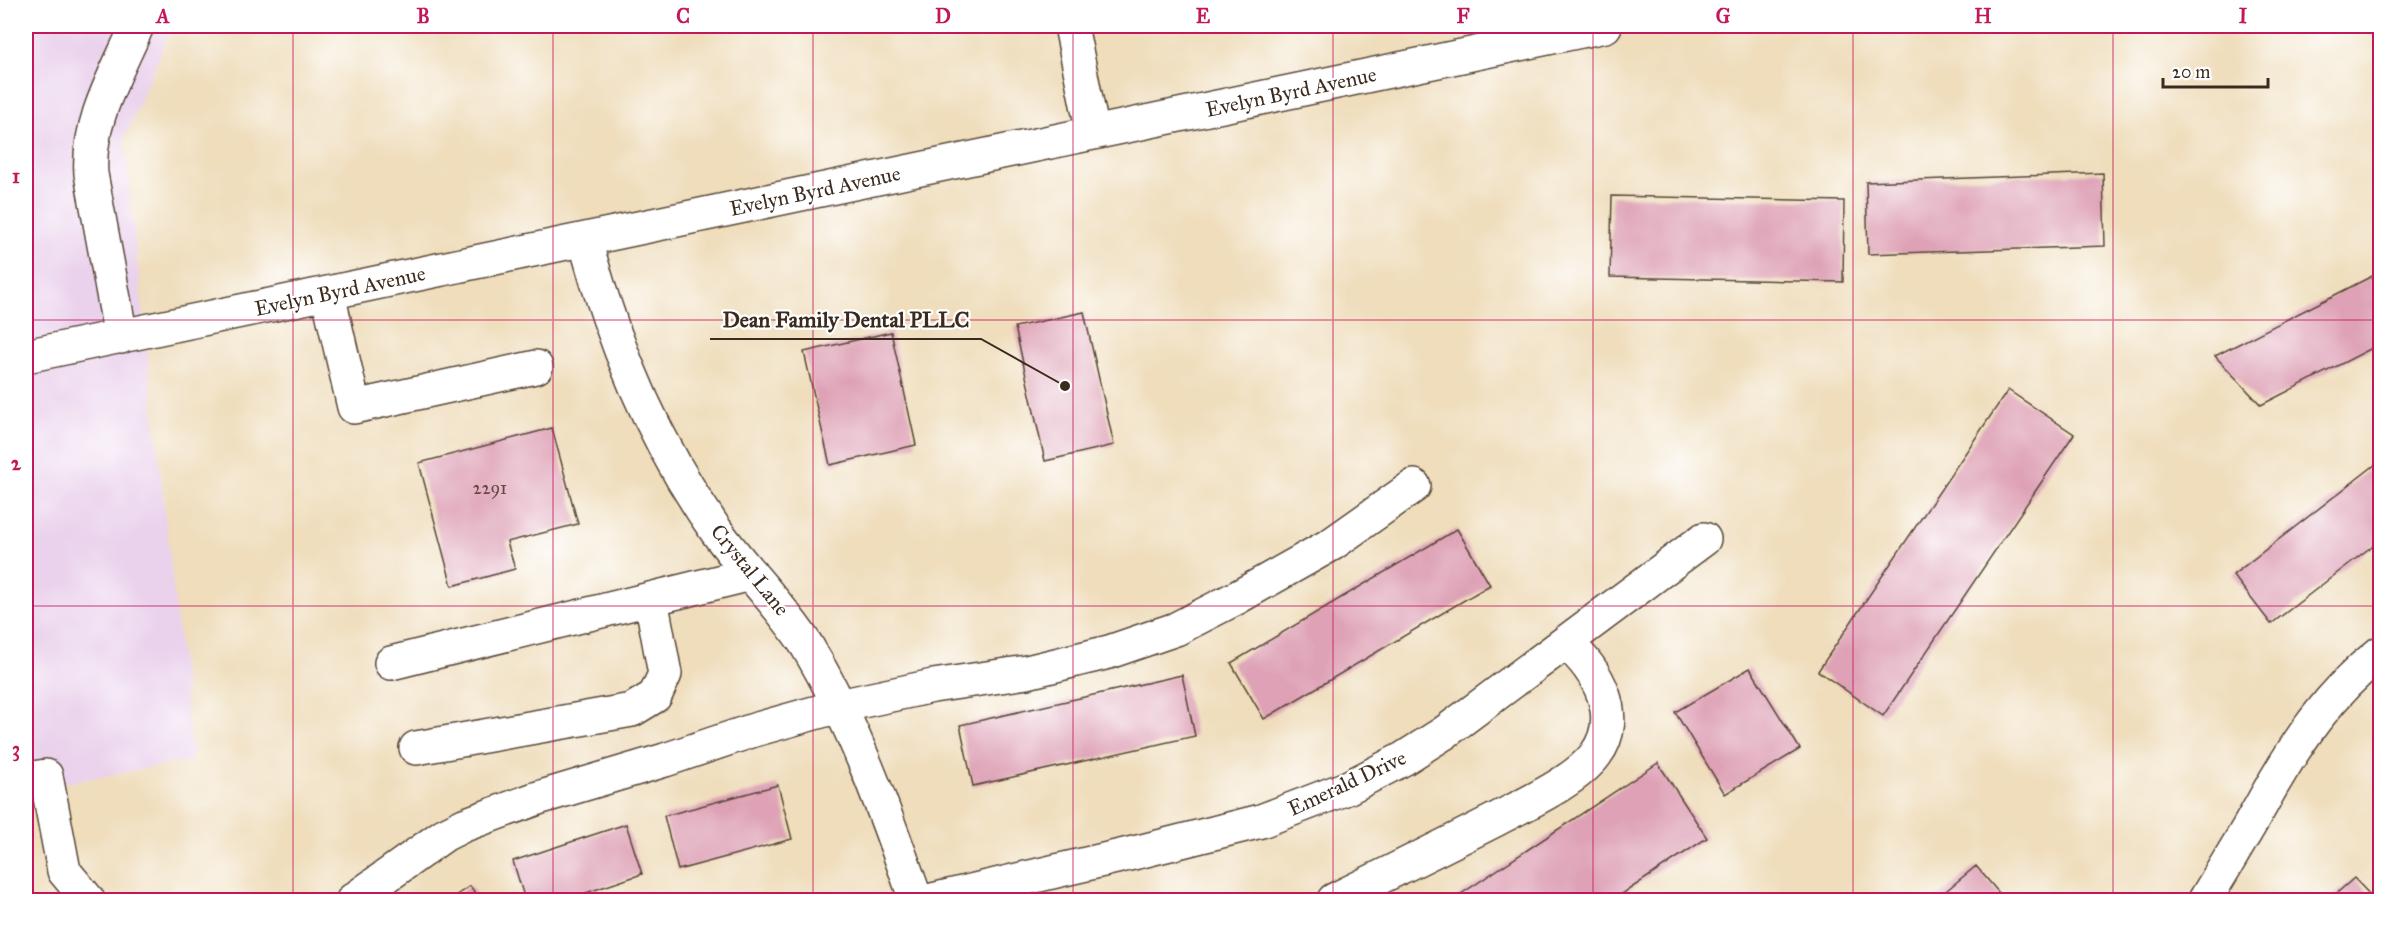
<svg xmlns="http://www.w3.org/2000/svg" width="2406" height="926" font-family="'IM FELL Great Primer',serif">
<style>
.built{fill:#ead1ec}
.building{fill:#dea1b5}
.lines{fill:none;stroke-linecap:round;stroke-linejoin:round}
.minor-casing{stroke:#564536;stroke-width:36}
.minor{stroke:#fff;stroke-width:33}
.grid{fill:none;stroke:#c2185b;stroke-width:1.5;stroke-opacity:0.55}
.labels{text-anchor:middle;stroke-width:4.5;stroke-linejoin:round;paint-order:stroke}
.number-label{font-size:18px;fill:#644844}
.street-label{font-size:21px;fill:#3b2a1e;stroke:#fff}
.leader{fill:none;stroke:#3b2a1e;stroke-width:2}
.callout-dot{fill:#3b2a1e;stroke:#fff;stroke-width:2}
.callout-label{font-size:22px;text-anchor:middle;font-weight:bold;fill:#3b2a1e;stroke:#fff;stroke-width:4.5;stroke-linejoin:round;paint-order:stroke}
.neatline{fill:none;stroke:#c2185b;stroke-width:2}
.grid-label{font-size:20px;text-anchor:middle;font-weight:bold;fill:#c2185b}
</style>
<rect width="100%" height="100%" fill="#fff"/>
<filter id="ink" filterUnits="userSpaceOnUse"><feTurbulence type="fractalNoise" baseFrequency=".0167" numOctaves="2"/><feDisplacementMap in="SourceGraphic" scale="12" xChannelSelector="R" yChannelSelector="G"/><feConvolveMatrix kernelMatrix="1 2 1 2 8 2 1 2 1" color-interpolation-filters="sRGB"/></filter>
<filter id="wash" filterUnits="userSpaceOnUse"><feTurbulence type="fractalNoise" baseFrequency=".008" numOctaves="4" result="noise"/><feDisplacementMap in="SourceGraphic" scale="24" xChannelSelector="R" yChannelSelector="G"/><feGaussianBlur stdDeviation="1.35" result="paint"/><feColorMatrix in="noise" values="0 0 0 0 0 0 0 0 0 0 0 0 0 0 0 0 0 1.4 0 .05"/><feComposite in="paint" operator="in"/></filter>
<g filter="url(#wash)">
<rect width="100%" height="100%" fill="#efddbb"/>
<path class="built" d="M26 26H172L124 139 192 760 26 790Z"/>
<g id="blocks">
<path class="building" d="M2103 173 2105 246 1868 254 1866 182Z
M1612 196 1844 201 1843 282 1610 277Z
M2380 272V344L2261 405 2215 356Z
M1084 312 1114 445 1045 461 1015 327Z
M891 332 916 445 830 465 804 352Z
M2008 390 2074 434 1883 716 1818 671Z
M552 428 578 524 507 542 515 569 452 586 419 463Z
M2380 461V540L2271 624 2233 575Z
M1457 529 1490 585 1264 719 1231 663Z
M1750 668 1800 749 1725 794 1675 712Z
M1182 675 1195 736 973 786 960 725Z
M1658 763 1707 838 1613 900H1452Z
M778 785 792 839 678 870 664 816Z
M626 824 642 874 565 900H525L513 861Z
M1976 866 2005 900H1935Z
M2354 878 2375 900H2329Z
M470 886 480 900H449Z"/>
</g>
</g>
<g filter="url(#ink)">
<use href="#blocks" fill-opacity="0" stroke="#564536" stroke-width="1.5"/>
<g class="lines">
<defs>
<path id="minor" d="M1071 26 1093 133
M585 240C613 344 654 443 717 532 746 572 781 605 807 646 854 724 886 815 916 900
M328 294 354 407 536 367
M121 337 91 174C87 121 117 73 137 26
M26 356 1605 26
M391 663 751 574
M416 748 632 710 655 696 665 674 651 599
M26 779 46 776 64 871 88 900
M353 900 444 835 464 825 538 798 665 760 754 730 839 706 933 686 1027 672 1109 652 1176 629 1238 597 1332 544 1414 486
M932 900 1142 851 1261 821 1347 788 1403 759 1444 733 1704 539
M1334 900C1387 874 1440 848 1493 821 1523 805 1577 781 1596 754 1624 716 1597 669 1566 643
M2205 900C2225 866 2246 833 2265 798 2296 743 2330 692 2380 653"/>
</defs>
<use href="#minor" class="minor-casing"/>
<use href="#minor" class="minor"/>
</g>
</g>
<path class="grid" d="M293 26V900M553 26V900M813 26V900M1073 26V900M1333 26V900M1593 26V900M1853 26V900M2113 26V900M26 320H2380M26 606H2380"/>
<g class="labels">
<g class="number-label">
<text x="490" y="494">2291</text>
</g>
<g class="street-label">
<text transform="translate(1291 92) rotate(-12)" y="7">Evelyn Byrd Avenue</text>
<text transform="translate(815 191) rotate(-12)" y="7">Evelyn Byrd Avenue</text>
<text transform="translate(340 291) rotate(-12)" y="7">Evelyn Byrd Avenue</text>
<text transform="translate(750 570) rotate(51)" y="7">Crystal Lane</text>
<text transform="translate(1347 783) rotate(-25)" y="7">Emerald Drive</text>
</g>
</g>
<path class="leader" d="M1065 386L981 339H710"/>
<circle class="callout-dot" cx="1065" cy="386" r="6"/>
<g class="callout-label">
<text x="846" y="327">Dean Family Dental PLLC</text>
</g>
<rect width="2406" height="926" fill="none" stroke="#fff" stroke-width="66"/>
<path d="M2163 78v9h105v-9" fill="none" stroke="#3b2a1e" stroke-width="3"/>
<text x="2172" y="78" font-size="18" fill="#3b2a1e" stroke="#ffffff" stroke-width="4.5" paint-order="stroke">20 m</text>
<rect x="33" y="33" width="2340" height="860" class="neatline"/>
<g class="grid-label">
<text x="163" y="23">A</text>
<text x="423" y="23">B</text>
<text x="683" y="23">C</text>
<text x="943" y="23">D</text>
<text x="1203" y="23">E</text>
<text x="1463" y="23">F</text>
<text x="1723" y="23">G</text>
<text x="1983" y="23">H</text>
<text x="2243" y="23">I</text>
<text x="16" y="183">1</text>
<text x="16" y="470">2</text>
<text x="16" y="756">3</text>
</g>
</svg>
